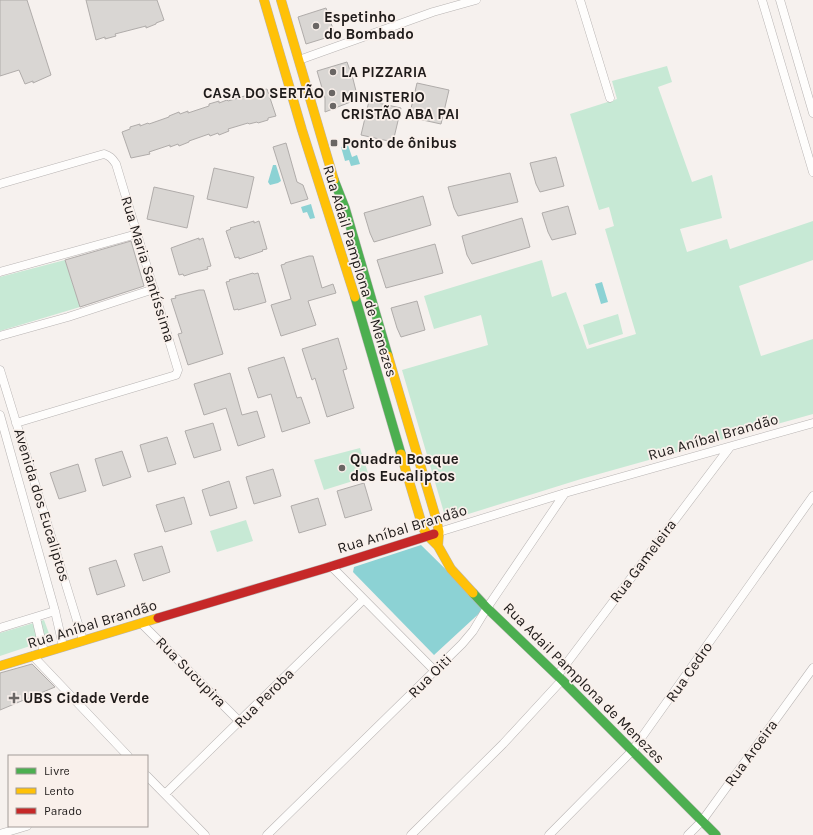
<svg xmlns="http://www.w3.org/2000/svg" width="813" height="835" font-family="Karla,sans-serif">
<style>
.green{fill:#c7e9d5}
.water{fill:#8cd2d4}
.building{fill:#d9d6d3;stroke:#b0acaa}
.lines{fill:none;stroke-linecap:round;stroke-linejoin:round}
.street-casing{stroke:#b8b4b3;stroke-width:9}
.fast-casing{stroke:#b8b4b3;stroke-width:10}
.slow-casing{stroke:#b8b4b3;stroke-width:10}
.jam-casing{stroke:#b8b4b3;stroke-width:10}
.street{stroke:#fefdfc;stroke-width:8}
.fast{stroke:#4caf50;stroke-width:9}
.slow{stroke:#ffc107;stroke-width:9}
.jam{stroke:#c62828;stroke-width:9}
.poi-dot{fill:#6a6664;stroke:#f9f0eb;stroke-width:1.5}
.labels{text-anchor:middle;stroke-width:3.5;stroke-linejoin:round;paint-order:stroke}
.poi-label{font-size:15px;font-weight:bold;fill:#1f1b1a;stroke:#f9f0eb;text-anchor:start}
.street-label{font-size:15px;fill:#1f1b1a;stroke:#f9f0eb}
</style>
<rect width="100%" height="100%" fill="#f6f1ee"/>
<path class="green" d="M667 66 672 82 658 87 692 182 712 175 722 218 680 229 687 252 727 239 730 249 813 221V260L739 286 761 356 813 339V414L581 479 449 520 445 516 402 370 488 345 481 315 434 329 424 296 542 260 552 297 566 292 587 349 636 334 605 229 614 226 609 207 599 210 570 114 617 99 612 81Z
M65 260 80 307 0 331V277Z
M618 314 623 334 589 345 583 325Z
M360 448 369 476 324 490 314 460Z
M246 520 253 541 217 552 210 531Z
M44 620 51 639 0 656V633Z"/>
<path class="water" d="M348 145 352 157 357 155 360 164 351 166 349 160 345 161 341 147Z
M273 165H276L281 181 278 183 270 185 268 182Z
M311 204 315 218 310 219 307 212 303 213 301 207Z
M602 282 608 302 601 304 595 284Z
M421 545 485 608 434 655 353 572 354 567Z"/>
<path class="building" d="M0 0H27L51 75 33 83V81L25 84 19 70 0 76Z
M86 0H157L164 20 156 23V24L146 28V26L115 34 116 36 105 39V37L96 40Z
M326 8 335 35 306 44 298 17Z
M347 62 353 79 358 99 325 112V98L317 71Z
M417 83 449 90 441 124 409 117Z
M267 89 276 116 268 118V120L258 123 257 122 249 124 248 123 228 129 229 131 219 135 218 133 210 136 209 134 189 141V142L179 146 178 144 170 147V145L149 152 150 154 131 158 122 132 130 129V127L140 124V126L148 123 149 124 169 117V116L179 112 180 114 188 111V113L209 106V104L219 101V103L227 100 228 101 248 95V93L258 90V91Z
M369 101 401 108 393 142 361 135Z
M286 143 297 182 303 185 308 199 291 204 273 147Z
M556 157 564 186 540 192 536 184 530 163Z
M214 168 254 177 247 208 207 199Z
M510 173 518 202 458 216 454 208 448 187Z
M154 187 194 196 187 228 147 219Z
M423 196 431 225 374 242 370 233 364 213Z
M568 206 576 234 552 240 548 232 542 213Z
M522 218 530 247 472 264 467 255 462 236Z
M254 221V223L259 221 267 249 262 250 263 251 239 259V257L235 258 226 231 231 229 230 228Z
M199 238V240L203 238 211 266 207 267 208 269 193 273 184 276 183 274 179 275 171 248Z
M131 241 144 286 80 307 65 260Z
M435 244 443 273 386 288 377 260Z
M309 256H313L322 288 333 284 336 293 308 301 316 325 281 336 271 305 291 299 281 265 285 264V263Z
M253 273 254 274 258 273 266 302 238 310V309L234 310 226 282 230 281 229 280Z
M199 290H204L223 354 188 365 178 334 182 333 171 299 176 298 175 296Z
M417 301 425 330 401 337 397 328 391 308Z
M338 338 347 369 343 370 354 408 327 417 315 378 312 380 302 349Z
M284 357 297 398 301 397 310 423 282 432 271 394 258 398 248 368Z
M230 373 242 415 257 411 265 437 238 446 226 408 204 415 194 384Z
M213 423 221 450 194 458 185 431Z
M167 437 176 464 148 472 140 445Z
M122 451 131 477 103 486 95 459Z
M78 464 86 491 59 499 50 473Z
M273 469 281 496 254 504 246 477Z
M229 481 237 508 210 516 202 490Z
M364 483 372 510 345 518 337 491Z
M184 497 192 524 165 532 156 505Z
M318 498 326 525 299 533 291 506Z
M162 546 170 572 143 581 134 554Z
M116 560 125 586 97 595 89 568Z
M32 664 55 687 0 710V673Z"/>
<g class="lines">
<defs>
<path id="street" d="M580 0 610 98
M762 0 813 172
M780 0 813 113
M299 60 433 12 476 0
M0 184 104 154C110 156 112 158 116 164L178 370 176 375 16 423
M0 272 137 234
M0 336 68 317 154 289
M0 370 83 640
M0 415 55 611 63 646
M439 532 565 493 813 423
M331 566 435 671
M36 618 44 652
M141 623 240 722
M0 628 55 611
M33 656 128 756
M557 676 730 447
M147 776 205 835
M165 794 363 600
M0 834 27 826
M267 835 462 644 473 631 487 608 565 493
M411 835 503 744 562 680
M549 835 632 751 813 496
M688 835 702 821 813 668"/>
<path id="fast" d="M334 180 345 208 388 356
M355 297 401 454
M473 593 487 608 562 680 716 835"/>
<path id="slow" d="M264 0 302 130 355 297
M281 0 334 180
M388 356 436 518 439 532 438 546
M401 454 423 528 428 536 438 546 451 569 473 593
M0 666 158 618"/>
<path id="jam" d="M158 618 326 568 434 534"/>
</defs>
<use href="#street" class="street-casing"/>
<use href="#fast" class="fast-casing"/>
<use href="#slow" class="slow-casing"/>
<use href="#jam" class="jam-casing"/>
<use href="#street" class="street"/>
<use href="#fast" class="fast"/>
<use href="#slow" class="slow"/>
<use href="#jam" class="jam"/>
</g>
<g class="poi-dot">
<circle cx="316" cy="26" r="4"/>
<circle cx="333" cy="72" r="4"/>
<circle cx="332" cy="93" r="4"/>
<circle cx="333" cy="106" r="4"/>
<rect x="330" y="139" width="8" height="8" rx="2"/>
<circle cx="342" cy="468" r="4"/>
<path d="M12 692h4v4h4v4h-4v4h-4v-4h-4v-4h4z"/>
</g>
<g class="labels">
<g class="poi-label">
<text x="324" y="22">Espetinho<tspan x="324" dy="17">do Bombado</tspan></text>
<text x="341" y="77">LA PIZZARIA</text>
<text x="324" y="98" text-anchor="end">CASA DO SERTÃO</text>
<text x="341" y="102">MINISTERIO<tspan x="341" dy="17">CRISTÃO ABA PAI</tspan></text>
<text x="342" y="148">Ponto de ônibus</text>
<text x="350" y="464">Quadra Bosque<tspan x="350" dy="17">dos Eucaliptos</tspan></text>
<text x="23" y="703">UBS Cidade Verde</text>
</g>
<g class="street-label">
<text transform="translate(148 269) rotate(73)" y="5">Rua Maria Santíssima</text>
<text transform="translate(360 271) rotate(73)" y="5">Rua Adail Pamplona de Menezes</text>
<text transform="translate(713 437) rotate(-16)" y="5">Rua Aníbal Brandão</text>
<text transform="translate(42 505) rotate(73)" y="5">Avenida dos Eucaliptos</text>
<text transform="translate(402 529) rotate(-17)" y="5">Rua Aníbal Brandão</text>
<text transform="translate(643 561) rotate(-53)" y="5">Rua Gameleira</text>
<text transform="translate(92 624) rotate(-17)" y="5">Rua Aníbal Brandão</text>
<text transform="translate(191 672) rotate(45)" y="5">Rua Sucupira</text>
<text transform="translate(689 672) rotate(-55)" y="5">Rua Cedro</text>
<text transform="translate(430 676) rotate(-45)" y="5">Rua Oiti</text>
<text transform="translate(584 683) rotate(45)" y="5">Rua Adail Pamplona de Menezes</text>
<text transform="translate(264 698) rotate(-45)" y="5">Rua Peroba</text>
<text transform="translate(751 753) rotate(-54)" y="5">Rua Aroeira</text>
</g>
</g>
<rect x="8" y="755" width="140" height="72" fill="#f9f0eb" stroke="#a29b97"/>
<rect x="16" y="768" width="20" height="6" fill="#4caf50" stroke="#a29b97"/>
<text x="44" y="775" font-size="12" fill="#1f1b1a">Livre</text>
<rect x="16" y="788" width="20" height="6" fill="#ffc107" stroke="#a29b97"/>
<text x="44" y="795" font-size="12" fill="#1f1b1a">Lento</text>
<rect x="16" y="808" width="20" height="6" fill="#c62828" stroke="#a29b97"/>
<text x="44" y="815" font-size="12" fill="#1f1b1a">Parado</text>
</svg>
